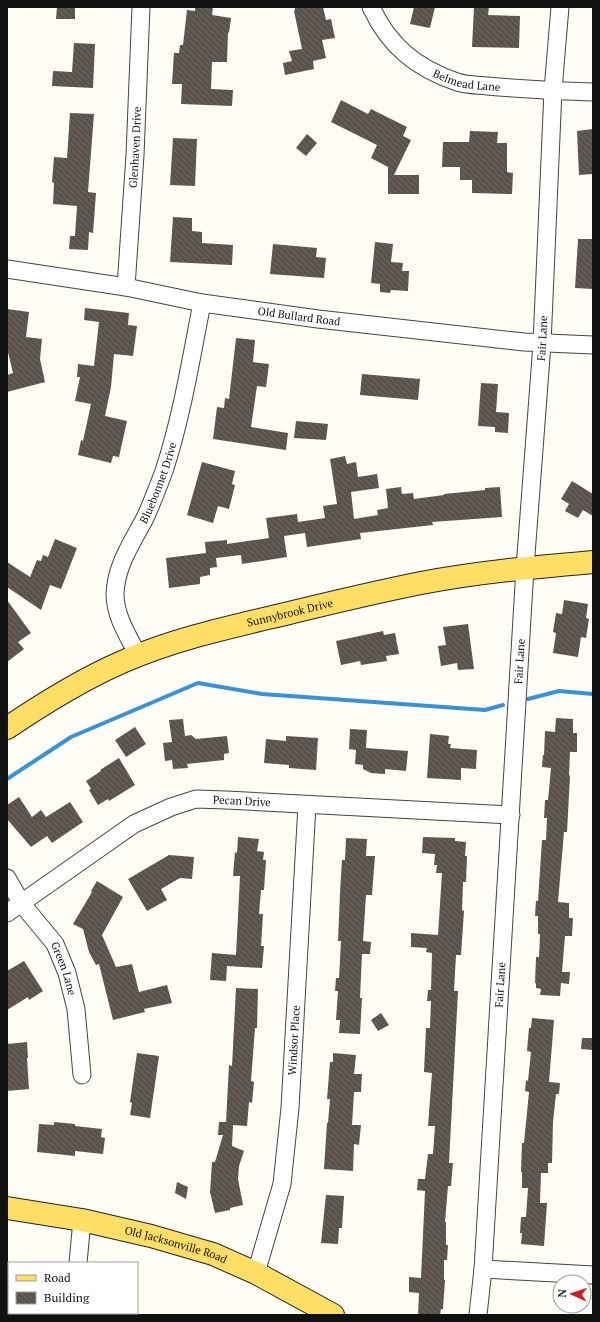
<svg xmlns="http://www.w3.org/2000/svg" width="600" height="1322" font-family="'PT Serif',serif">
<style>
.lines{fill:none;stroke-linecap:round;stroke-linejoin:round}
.stream{stroke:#3792d7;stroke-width:4}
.building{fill:url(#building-back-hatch)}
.minor-casing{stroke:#444;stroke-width:19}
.major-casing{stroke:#222;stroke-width:24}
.minor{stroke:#fff;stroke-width:17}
.major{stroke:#ffde65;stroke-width:22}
.labels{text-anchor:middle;stroke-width:4;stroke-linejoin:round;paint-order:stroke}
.street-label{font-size:11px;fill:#111;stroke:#fff}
</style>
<defs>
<pattern id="building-back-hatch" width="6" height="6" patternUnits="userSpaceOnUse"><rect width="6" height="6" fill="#5b524c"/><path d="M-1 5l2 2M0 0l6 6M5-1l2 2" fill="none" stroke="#6e6662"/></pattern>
</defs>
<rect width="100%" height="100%" fill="#fffdf5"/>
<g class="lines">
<path class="stream" d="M528 699 559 691 593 694
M7 779 71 737 198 683 262 694 485 710 503 705"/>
</g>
<path class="building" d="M57 7H75V19H56Z
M195 7H213L212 15 231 18 229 33 228 32 227 62H212L211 89 233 90 232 106 181 104 182 84H172L174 53H179L180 45H183L187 10 195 11Z
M295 7H323L326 20 331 19 335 38 322 40 326 58 313 61 314 69 285 75 283 63 292 61 289 51 302 49 294 11 295 10Z
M414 7H435L430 28 410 24Z
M474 7H489L488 15 520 16 519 48 472 47Z
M74 43 95 44 93 88 52 86 53 71 72 72Z
M341 100 368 114 371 109 407 127 403 136 411 140 394 175H419V194H388V167L371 158 377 145 331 122Z
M70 113 94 114 88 192 96 193 93 233 89 232 88 250 69 249 70 236H75L77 206 53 204 54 183 52 182 54 157 67 158Z
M593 129V174L579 175 577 131Z
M470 131 498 132 497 143H507V172L513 173 512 194 472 193V180H460V167H442L443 142H469Z
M307 134 317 143 306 156 296 148Z
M173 138 197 139 195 186 170 185Z
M173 217 192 218V231L202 232V243L233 245 232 265 170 262Z
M578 239H593V289L575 288Z
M375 242 393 244 391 262 403 263 402 271H409L408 291 391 290 390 293 380 292V284L371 283Z
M273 244 317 248 316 257 326 258 324 278 270 274Z
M85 308 129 313 128 325 137 326 133 356 114 354 111 387 105 416 127 421 119 457 113 456 111 463 78 455 81 440 83 441 91 404 75 401 80 377H77L78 364 94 366 99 322 84 320Z
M7 309 29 312 26 337 42 339 40 359 45 382 7 392V375L13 373 7 348Z
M236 338 255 340 253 362 269 364 266 387 257 386 251 427 288 433 286 450 213 439 217 407 224 408 225 398 229 399Z
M362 374 420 379 418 400 360 395Z
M481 383 498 384 496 412 509 413 508 433 495 432V427L478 426Z
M296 421 328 424 326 440 294 438Z
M345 456 347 464 356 462 358 477 377 474 379 488 351 492 354 519 378 515 377 510 388 508 386 489 401 487 402 494 413 493 414 499 444 495V494L485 490V488L500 487 502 517 432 522 433 525 360 533 361 539 307 547 305 533 284 536 287 557 242 564 241 555 216 558 217 567 210 568V575L200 577V584L169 588 166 558 206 553 205 542 227 540V544L269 538 266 518 297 514 298 522 325 518 323 506 337 504 330 459Z
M202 462 235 471 232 484 235 485 229 509 218 506 213 523 187 515Z
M572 481 593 494V516L583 510 578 518 565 511 569 504 561 499Z
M55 539 77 548 61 589 50 585 41 610 7 587V562L30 577 37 560 41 561 43 555 48 557Z
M7 600 31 633 18 642 24 649 7 662Z
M564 600 588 604 586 618 589 619 586 638 581 637 578 657 553 653 556 633 553 632 556 613 562 614Z
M468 624 474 669 458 670 457 663 441 666 438 646 446 645 443 627Z
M383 631 384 635 395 633 399 654 386 656 387 661 361 665 360 661 341 665 336 641Z
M556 718 573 719V733H577V752H570L569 775 570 776 567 832H564L558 902 569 903V918H573L572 936H565L562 972H570L569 984 561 983 560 996 540 995 541 989 536 988V983H535L536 957H539L540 934H538V916H535L536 901H538L542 840H546L547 818H544L545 800H548L551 768 542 767 543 755H544L545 731 555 732Z
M183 719 185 736 191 735 196 739 227 736 229 753 224 754V760L187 764 188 768 173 769 172 760 165 761 163 743 172 742 169 720Z
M135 727 146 744 126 757 115 740Z
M350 729 367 730 366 748 408 751 406 771 385 769V774L371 773 363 769V765L355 764 356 750 349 749Z
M430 734 449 736 448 744H451L450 748 477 750 476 769 461 768V780L427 778Z
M286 736 318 738 316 770 289 768V765L264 763 266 739 286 741Z
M119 758 135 785 109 801 108 799 98 805 89 790 91 789 86 781 101 771 100 770Z
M19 797 32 817 41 810 46 817 70 802 83 822 52 843 47 836 31 847 7 819V805Z
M238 837 259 839 257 851 264 852 263 860H266L264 890H261L259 914H263L261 946H264L262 968 227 966 226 981 210 980 212 953 236 955 240 876H233L235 852 237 853Z
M423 837 455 838V841L466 842 465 856H467L466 882H463L462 910 464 911 461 955H456L454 991H458L449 1163H453L451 1186H448L445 1222H446V1245H448L447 1260H444V1280H445L443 1309H441L440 1315H418L419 1293 409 1292V1277L421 1278 425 1191 417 1190 418 1179H425L428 1154H433L435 1126H428L432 1073 424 1072 426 1028H430L431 1001H427L428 990H431L432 953 426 952 427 948 411 947V933L438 935 442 873H436L437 865H434L435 854 422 853Z
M346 838 367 839 366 856H375L372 895H366L363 941 371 942 370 954H362L360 998H362L360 1034 339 1033 340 1020H336L338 991H335L336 978H339L341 941H338L340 893 342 860H345Z
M169 855 194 857 192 879 180 878 161 889 167 900 147 911 128 879Z
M97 881 123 897 102 935 116 967 132 964 139 992 167 985 172 1003 144 1009 145 1012 113 1020 99 964 96 965 89 952 83 929 73 924 92 892 91 891Z
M24 961 43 991 29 1000 28 997 7 1010V971Z
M236 988 258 989 257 1028H255L251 1081 254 1082 252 1103 249 1102 247 1126 233 1125 232 1146 244 1151 239 1166 238 1179 243 1205 230 1208V1210L215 1213 210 1192 212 1162H215L223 1135H218L219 1122H226L229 1065 232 1066Z
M381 1013 389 1025 378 1031 371 1020Z
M532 1018 554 1020 549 1082 560 1083 559 1094H556L553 1122 552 1163H548V1173H541L540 1203H547L544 1246 521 1244 522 1233H520L521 1217H526L528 1188H522V1172H521L522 1143H524L529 1092 525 1091 526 1080 528 1081 531 1052 527 1051 529 1028H531Z
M582 1038H593V1050L581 1049Z
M27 1042 28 1058H27L29 1089 7 1091V1044Z
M137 1053 159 1056 150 1118 130 1115 132 1103 130 1102Z
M333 1053 356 1055 354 1074H362L361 1092H354L352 1125H361L359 1145 354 1144 353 1171 324 1169 327 1123H328L330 1099H327L330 1062H333Z
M54 1122 75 1124V1126L102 1129 101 1137 105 1138 103 1154 75 1151V1156L37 1152 39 1124 54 1125Z
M177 1182 188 1187 186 1199 175 1193Z
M326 1195 344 1196 342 1228H339L338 1244 321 1243Z"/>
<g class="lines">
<defs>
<g id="minor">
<path id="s1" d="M371 7C389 46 416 68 457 82 466 85 477 85 487 86 522 89 558 91 593 92"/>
<path id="s2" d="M7 269 126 287 202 303 318 319 524 342 593 345"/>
<path id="s3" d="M126 287 135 155 141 7"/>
<path id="s4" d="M138 655C128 636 115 616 115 594 116 565 132 543 145 518 152 503 158 487 164 471 182 416 191 359 202 303"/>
<path id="s5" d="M7 878 22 904 55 944 67 973 76 1009 82 1075"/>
<path id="s6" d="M7 913 134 824 171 807 196 799 226 800 511 815"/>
<path d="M78 1263 82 1220"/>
<path d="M483 1269 593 1275"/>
<path id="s7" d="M256 1273 282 1184 290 1108 307 805"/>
<path d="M75 1315V1313"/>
<path id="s8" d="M478 1315 483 1269 525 568 542 344 553 90 560 7"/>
</g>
<g id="major">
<path id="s9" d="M7 728C44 703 81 680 122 662 174 639 230 627 285 614 330 603 376 592 421 583 478 572 536 567 593 562"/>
<path id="s10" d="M7 1208 82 1220 151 1236 213 1254 256 1273 333 1315"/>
</g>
</defs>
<use href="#minor" class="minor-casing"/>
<use href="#major" class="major-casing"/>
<use href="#minor" class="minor"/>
<use href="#major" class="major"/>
</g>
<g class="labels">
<g class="street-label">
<text dy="4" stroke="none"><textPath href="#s1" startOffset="127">Belmead Lane</textPath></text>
<text dy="4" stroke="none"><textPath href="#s3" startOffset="140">Glenhaven Drive</textPath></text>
<text dy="4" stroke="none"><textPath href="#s2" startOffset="296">Old Bullard Road</textPath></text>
<text dy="4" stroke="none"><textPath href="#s8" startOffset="979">Fair Lane</textPath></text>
<text dy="4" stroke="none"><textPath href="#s4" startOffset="186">Bluebonnet Drive</textPath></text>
<text dy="4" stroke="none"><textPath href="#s9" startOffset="308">Sunnybrook Drive</textPath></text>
<text dy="4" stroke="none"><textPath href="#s8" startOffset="655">Fair Lane</textPath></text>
<text dy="4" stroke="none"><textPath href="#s6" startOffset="268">Pecan Drive</textPath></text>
<text dy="4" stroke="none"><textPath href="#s5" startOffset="108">Green Lane</textPath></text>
<text dy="4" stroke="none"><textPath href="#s8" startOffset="331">Fair Lane</textPath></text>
<text dy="4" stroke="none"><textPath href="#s7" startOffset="237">Windsor Place</textPath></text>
<text dy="4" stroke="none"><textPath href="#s10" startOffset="173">Old Jacksonville Road</textPath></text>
</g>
</g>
<rect width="600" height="1322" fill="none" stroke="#111111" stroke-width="16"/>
<rect x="8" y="1262" width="130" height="52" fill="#ffffff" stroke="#a0a0a0"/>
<rect x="16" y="1275" width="20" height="6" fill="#ffde65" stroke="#a0a0a0"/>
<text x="44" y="1282" font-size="12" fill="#111111">Road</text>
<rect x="16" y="1292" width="20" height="12" fill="url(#building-back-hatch)" stroke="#a0a0a0"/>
<text x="44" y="1302" font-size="12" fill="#111111">Building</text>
<g transform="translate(572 1294) rotate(273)"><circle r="19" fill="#ffffff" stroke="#a0a0a0"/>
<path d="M0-3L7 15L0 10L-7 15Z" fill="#cd1d20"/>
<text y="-6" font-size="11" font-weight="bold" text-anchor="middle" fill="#111111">N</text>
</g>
</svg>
